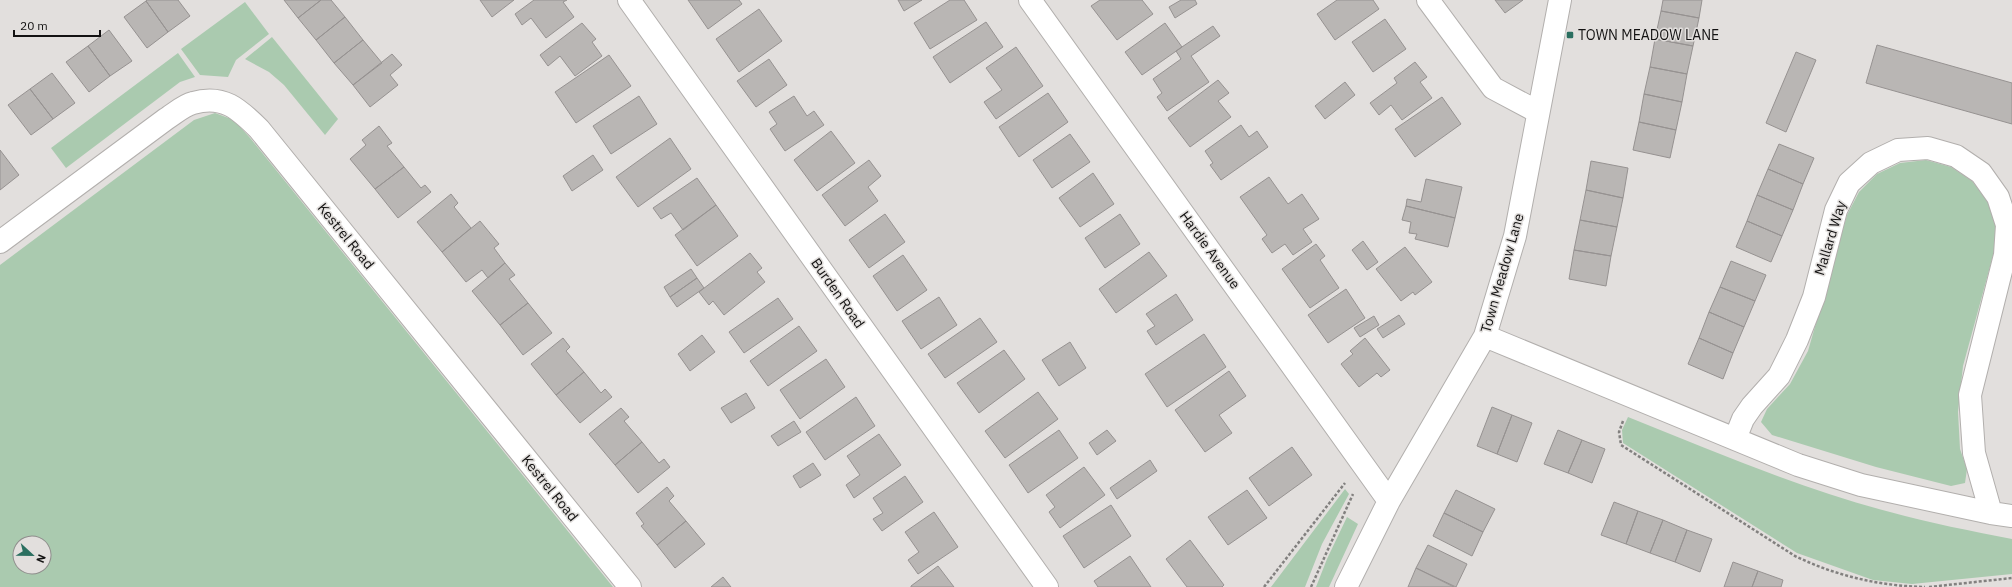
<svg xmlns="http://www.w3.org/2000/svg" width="2012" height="587" font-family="'IBM Plex Sans',sans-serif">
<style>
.green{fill:#aacaaf;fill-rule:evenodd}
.building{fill:#b9b6b4;stroke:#969291}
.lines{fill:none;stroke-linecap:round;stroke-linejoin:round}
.minor-casing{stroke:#b2afad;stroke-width:24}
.path{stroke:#82807f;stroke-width:2.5;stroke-dasharray:3 2;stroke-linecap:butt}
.minor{stroke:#fff;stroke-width:22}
.poi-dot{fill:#2b6f60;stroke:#e2dfdd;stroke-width:1.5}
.labels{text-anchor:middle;stroke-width:3;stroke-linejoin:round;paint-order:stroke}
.poi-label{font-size:14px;fill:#131212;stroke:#e2dfdd;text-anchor:start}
.street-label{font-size:14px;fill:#131212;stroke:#e2dfdd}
</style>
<rect width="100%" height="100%" fill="#e2dfdd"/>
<path class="green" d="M245 2 269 34 236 60 228 77 200 75 181 49Z
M272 37 338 119 325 135 284 85 269 72 245 59Z
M178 53 195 77 180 82 66 168 51 148Z
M215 113 234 120 251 139 613 587H0V265L194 120ZM20 543H44V567H20Z
M1926 160 1951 167 1972 181 1988 202 1996 226 1994 252 1963 366 1958 412 1960 449 1967 469 1965 483 1951 486 1876 467 1772 435 1761 422 1767 409 1790 384 1808 351 1847 215 1859 192 1877 174 1900 163Z
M1628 417C1714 451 1800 489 1890 512 1930 523 1971 531 2012 539V574L1912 584 1873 580 1797 553 1623 443 1622 430Z
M1345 489 1349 494 1322 544 1305 587H1271Z
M1347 517 1358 524 1329 587H1316L1327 559Z"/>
<path class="building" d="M147 0H178L190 16 168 32 146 1Z
M284 0H321L298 18Z
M321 0H331L345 17 316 40 298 18Z
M480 0H514L492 17Z
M534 0H567L563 2 574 17 546 38 531 18 522 25 515 14Z
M688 0H739L742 4 708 29Z
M898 0H922L904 11Z
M950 0H964L977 20 930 49 914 23Z
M1100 0H1142L1153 14 1117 40 1091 6Z
M1181 0H1195L1197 4 1175 18 1169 7Z
M1337 0H1373L1379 9 1335 40 1317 14Z
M1495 0H1523L1505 13Z
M1663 0H1702L1699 18 1661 11Z
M146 1 168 32 147 48 124 17Z
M759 9 782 41 739 72 716 39Z
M1661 11 1699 18 1693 46 1655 39Z
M345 17 363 40 334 63 316 40Z
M1385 19 1406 49 1373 72 1352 42Z
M986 22 1003 47 950 83 933 57Z
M582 23 596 39 592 42 602 56 575 76 560 56 548 66 540 55Z
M1165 23 1182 47 1142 75 1125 52Z
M1213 26 1220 36 1191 56 1209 82 1167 111 1157 97 1162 93 1153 79 1181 59 1176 51Z
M109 30 132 61 110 76 88 46Z
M1655 39 1693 46 1687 74 1650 67Z
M363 40 382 63 353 85 334 63Z
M1877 45 2012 83V124L1866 83Z
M88 46 110 76 89 92 66 62Z
M1016 47 1043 86 996 119 984 102 1002 90 986 68Z
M1796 52 1816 60 1786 132 1766 123Z
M392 54 402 65 390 75 398 85 370 107 353 85Z
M609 55 631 86 576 123 555 92Z
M769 59 787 85 756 107 737 81Z
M1415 62 1427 77 1420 82 1432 98 1402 120 1391 105 1379 115 1370 103 1397 83 1394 78Z
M1650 67 1687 74 1682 102 1644 94Z
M52 73 75 103 53 119 30 89Z
M1218 80 1229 93 1218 101 1231 117 1190 147 1168 118Z
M1345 82 1355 95 1325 119 1315 106Z
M30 89 53 119 31 135 8 105Z
M1048 93 1068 122 1019 157 999 127Z
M1644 94 1682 102 1676 130 1639 122Z
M639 96 657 124 611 154 593 126Z
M794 96 807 116 814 111 824 125 785 151 770 129 777 124 769 112Z
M1442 97 1461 124 1415 157 1395 129Z
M1639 122 1676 130 1670 158 1633 150Z
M1241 125 1249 137 1257 131 1268 147 1221 180 1210 165 1213 163 1205 151Z
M379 126 392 143 387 146 404 167 375 189 350 159 366 145 362 140Z
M831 131 855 163 817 191 794 160Z
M1070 134 1090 162 1052 188 1033 160Z
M670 138 691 169 638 207 616 177Z
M1779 144 1814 158 1803 184 1768 169Z
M0 150 19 175 0 190Z
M593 155 603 170 572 191 563 176Z
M869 160 881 176 868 187 878 201 845 226 822 195Z
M1591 161 1628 168 1623 198 1586 190Z
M404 167 421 188 425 185 431 192 398 218 375 189Z
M1768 169 1803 184 1793 210 1757 195Z
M1093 173 1114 204 1080 227 1059 198Z
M1269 177 1288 204 1302 194 1319 219 1303 229 1312 242 1293 255 1285 244 1272 253 1262 239 1267 235 1240 197Z
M697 178 716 205 683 230 671 213 661 219 653 208Z
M1426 179 1462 187 1455 218 1406 206 1407 199 1421 202Z
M1586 190 1623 198 1617 227 1580 220Z
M451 194 458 203 454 207 471 228 442 252 417 222Z
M1757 195 1793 210 1782 236 1747 221Z
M716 205 738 236 697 266 675 235Z
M1406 206 1455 218 1448 247 1415 239 1417 234 1409 233 1411 222 1402 220Z
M885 214 905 242 869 268 849 240Z
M1120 214 1140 244 1105 268 1085 238Z
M1580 220 1617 227 1611 256 1574 250Z
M480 221 499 244 494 248 505 263 488 278 482 270 466 282 442 252Z
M1747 221 1782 236 1771 262 1736 247Z
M1363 241 1378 262 1367 270 1352 250Z
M1316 244 1325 256 1320 260 1339 288 1310 308 1282 269Z
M1405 247 1432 282 1415 295 1413 292 1401 301 1376 269Z
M1574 250 1611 256 1606 286 1569 279Z
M1149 252 1167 276 1116 313 1099 289Z
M750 253 762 268 757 272 765 282 724 315 713 301 709 305 699 292Z
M903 255 927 290 897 311 873 276Z
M1731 261 1766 275 1755 301 1720 287Z
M505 263 515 275 509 279 528 303 500 325 472 291Z
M691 269 697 278 670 297 664 287Z
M697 278 704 288 677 307 670 297Z
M1720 287 1755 301 1744 327 1709 312Z
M1346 289 1365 318 1328 343 1308 315Z
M1176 294 1193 320 1156 345 1147 331 1155 326 1146 314Z
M939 297 957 325 921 349 902 321Z
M778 298 793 319 744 353 729 332Z
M528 303 552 333 523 355 500 325Z
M1709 312 1744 327 1733 353 1699 338Z
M1399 315 1405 324 1383 338 1377 329Z
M1374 316 1379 325 1360 337 1354 328Z
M980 318 997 342 945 378 928 354Z
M799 326 817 351 768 386 750 361Z
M1204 334 1226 367 1167 407 1145 374Z
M702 335 715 352 690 371 678 354Z
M563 338 570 347 566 351 584 372 556 395 531 364Z
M1365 338 1390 370 1381 377 1377 373 1359 387 1341 364 1353 354 1350 351Z
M1699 338 1733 353 1723 379 1688 364Z
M1070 342 1086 368 1059 386 1042 360Z
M1004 350 1025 379 979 413 957 383Z
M826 359 845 387 800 419 780 390Z
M1229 371 1246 396 1219 415 1232 433 1205 452 1175 410Z
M584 372 601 393 605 389 612 397 580 423 556 395Z
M1038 392 1058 419 1005 458 985 431Z
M746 393 755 408 731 423 721 408Z
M856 397 875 426 825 460 806 432Z
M1492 407 1512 415 1497 454 1477 446Z
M621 408 629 417 624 421 642 442 615 465 589 434Z
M1512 415 1532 423 1517 462 1497 454Z
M794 421 801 432 778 446 771 436Z
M1059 430 1078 458 1028 493 1009 465Z
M1107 430 1116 441 1097 455 1089 443Z
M1558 430 1582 440 1568 473 1544 464Z
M879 434 901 465 854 498 846 485 860 475 847 456Z
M1582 440 1605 449 1592 483 1568 473Z
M642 442 659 463 664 459 670 467 638 493 615 465Z
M1292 447 1312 475 1269 506 1249 478Z
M1150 460 1157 471 1117 499 1110 488Z
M813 463 821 475 800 488 793 476Z
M1084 467 1105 495 1060 528 1049 512 1055 507 1046 495Z
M905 476 923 502 882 531 873 519 883 513 873 498Z
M667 487 674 496 669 501 686 521 657 545 641 526 644 524 636 513Z
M1247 490 1267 518 1228 545 1208 517Z
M1456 490 1495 509 1483 532 1444 513Z
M1614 502 1638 511 1626 544 1601 535Z
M1111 505 1131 536 1084 568 1063 536Z
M1638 511 1663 520 1650 553 1626 544Z
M934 512 958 547 918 574 908 560 919 552 905 532Z
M1444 513 1483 532 1472 556 1433 536Z
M1663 520 1687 530 1675 562 1650 553Z
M686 521 705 544 675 568 657 545Z
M1687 530 1712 539 1700 572 1675 562Z
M1190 540 1224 585 1222 587H1187L1166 559Z
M1428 545 1467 564 1456 587 1416 568Z
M1130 556 1151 587H1098L1094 581Z
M1733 562 1758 571 1752 587H1724Z
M938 566 954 587H911V586Z
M1416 568 1454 587H1408Z
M1758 571 1783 580 1781 587H1752Z
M723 577 731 587H711Z"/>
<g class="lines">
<defs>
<path id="minor" d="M629 0 1047 587
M1030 0 1389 501
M1428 0 1493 88 1538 112
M0 242 166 119C174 114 184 105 193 103 223 94 239 109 259 129L630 587
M1485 336 1798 465 1861 485 1991 513 2012 516
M1735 439 1743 419 1752 406 1779 376 1797 340 1814 297 1836 210 1849 183 1871 163 1898 150 1928 148 1956 156 1981 173 1998 197 2007 225 2005 255 1970 395 1974 453 1991 513
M1346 587 1389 501 1485 336 1515 236 1560 0"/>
</defs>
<use href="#minor" class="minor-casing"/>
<path class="path" d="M1623 421 1619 432 1621 445 1795 556C1836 576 1880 586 1925 587
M1264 587 1345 483
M1311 587 1353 494
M1929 587 2012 578"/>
<use href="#minor" class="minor"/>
</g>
<rect class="poi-dot" x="1566" y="31" width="8" height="8" rx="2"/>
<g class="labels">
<g class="poi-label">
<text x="1578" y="40">TOWN MEADOW LANE</text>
</g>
<g class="street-label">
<text transform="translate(346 236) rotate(51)" y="5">Kestrel Road</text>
<text transform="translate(1830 238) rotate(-73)" y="5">Mallard Way</text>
<text transform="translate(1210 250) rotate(54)" y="5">Hardie Avenue</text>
<text transform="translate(1502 273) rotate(-74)" y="5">Town Meadow Lane</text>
<text transform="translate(838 293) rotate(55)" y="5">Burden Road</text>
<text transform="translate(550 488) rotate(51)" y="5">Kestrel Road</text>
</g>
</g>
<g transform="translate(32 555) rotate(112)"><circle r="19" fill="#e2dfdd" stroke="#8f8d8c"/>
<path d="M0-3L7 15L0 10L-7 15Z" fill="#2b6f60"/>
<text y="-6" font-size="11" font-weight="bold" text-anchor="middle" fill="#131212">N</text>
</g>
<path d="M14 30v6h86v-6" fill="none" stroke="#131212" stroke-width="2"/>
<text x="20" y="30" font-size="12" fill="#131212" stroke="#e2dfdd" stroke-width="3" paint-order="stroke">20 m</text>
</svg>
